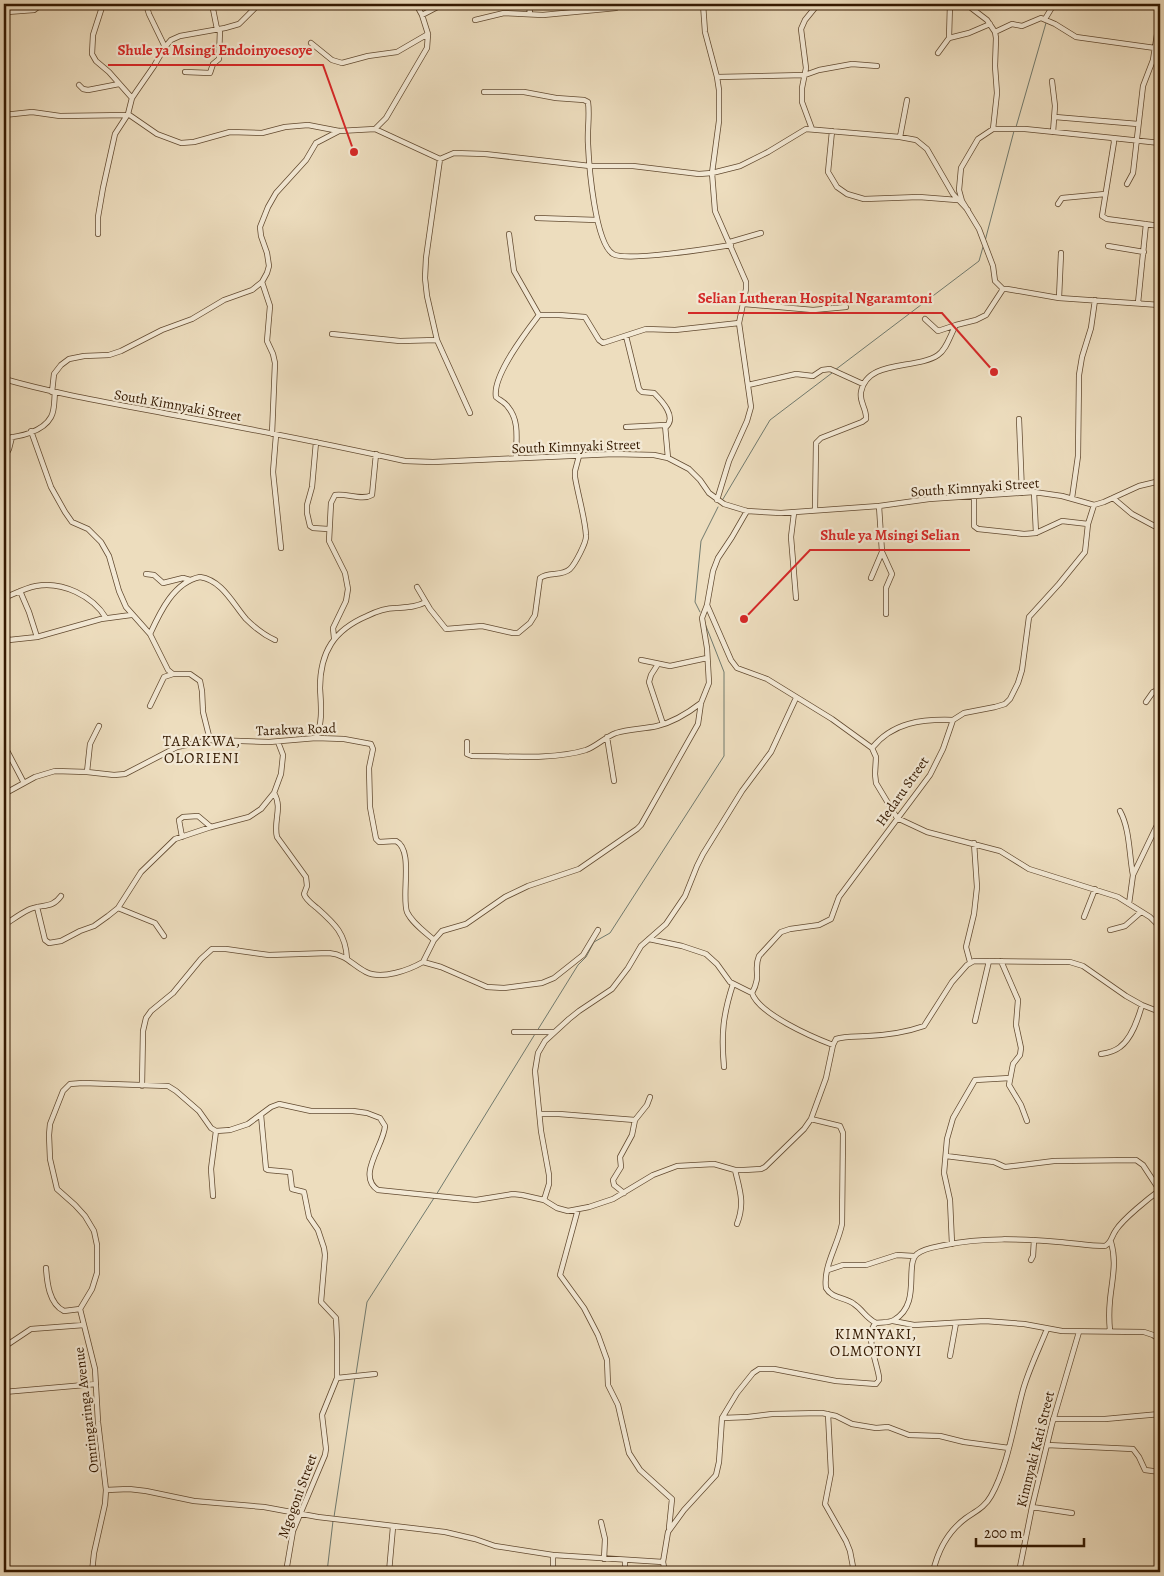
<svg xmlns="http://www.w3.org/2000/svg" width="1164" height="1576" font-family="Alegreya,serif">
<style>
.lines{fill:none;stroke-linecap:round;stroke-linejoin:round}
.stream{stroke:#717a6e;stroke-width:1}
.minor-casing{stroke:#624a30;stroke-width:6}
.minor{stroke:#f3e9d5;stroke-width:4.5}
.labels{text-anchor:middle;stroke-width:4.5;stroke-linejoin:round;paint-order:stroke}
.street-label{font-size:14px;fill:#341901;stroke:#f3e9d5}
.neighbourhood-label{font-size:15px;letter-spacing:1px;fill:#341901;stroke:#f3e9d5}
.leader{fill:none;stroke:#d62828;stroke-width:2}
.callout-dot{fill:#d62828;stroke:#f3e9d5;stroke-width:2}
.callout-label{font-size:15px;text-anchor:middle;font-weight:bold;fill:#d62828;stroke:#f3e9d5;stroke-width:4.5;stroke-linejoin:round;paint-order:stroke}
</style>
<rect width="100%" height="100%" fill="#edddbe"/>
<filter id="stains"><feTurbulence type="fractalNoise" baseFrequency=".004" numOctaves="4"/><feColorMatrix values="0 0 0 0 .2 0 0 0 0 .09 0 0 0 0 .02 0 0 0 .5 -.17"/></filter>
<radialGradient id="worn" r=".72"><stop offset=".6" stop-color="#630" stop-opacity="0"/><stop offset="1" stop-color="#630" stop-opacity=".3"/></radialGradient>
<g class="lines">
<path class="stream" d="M1016 127 1046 23
M985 241 1014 131
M835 370 979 261 983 247
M723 499 770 420 832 373
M700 612 695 602 701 541 718 507
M537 1031 578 965 586 957 594 942 610 933 724 756V672L704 621
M436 1195 535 1034
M356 1374 367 1302 434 1198
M334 1517 355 1377
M327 1572 333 1521"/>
<defs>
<path id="minor" d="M103 4 93 35 92 54 96 61 109 72 132 98
M146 4 149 14 165 47
M212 4 217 29
M529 4 530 14
M692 4 703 6
M703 4 705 32 717 77 719 90V121L712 173 715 211 746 282V289L739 323 751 407 747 421 729 461 717 500
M966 4 987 20 995 32 996 38 995 66 997 93 993 129
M4 15 7 12 34 10 42 4
M422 15 443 4
M1045 19 1054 4
M475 20 504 13 543 15 616 8 623 4
M995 32 1012 24 1022 26 1041 18 1055 24 1076 37 1155 48
M949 38 969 33 990 24
M311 43 332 60 342 63 368 56 397 52 428 34
M938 53 949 38 950 4
M185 72 210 73 213 64 219 59 220 29
M717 77 805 75 819 70 852 64 877 66
M1052 81 1055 106 1053 132
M79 85 83 89 88 90 119 84
M484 92H524L556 98 584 100 588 102C590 116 587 130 588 144 589 166 595 243 613 254 626 262 713 248 731 245
M128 114 157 134 181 143 194 142 230 132 262 133 285 127 308 125 339 131 375 129 440 159 454 153 485 154 590 166H633L699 174 712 173 740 166 768 152 806 129 900 137 916 140 927 149 953 194 968 210
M4 115 32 112 60 116 128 115
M1055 117 1138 124
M375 129 386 118 427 48 428 34 422 15 416 4
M812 129 802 102V88L806 68 801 29 805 20 818 4
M832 131 828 172 837 187 847 194 864 199 919 197 957 200
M900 137 907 100
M1113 138 1160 143
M440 159 426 258 425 278 427 296 437 340 470 413
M1127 184 1133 173 1143 86 1153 60 1160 15
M1058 204 1062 198 1105 194
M537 218 597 220
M98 234V217L103 188 115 134 128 114 132 98 136 92 154 66 165 47 171 40 180 36 225 28 239 24 259 4
M509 234 514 271 539 315
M730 242 761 233
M1108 246 1144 252
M1003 289 995 281 993 266 979 229 962 201 959 190 961 168 978 139 993 129H1025L1113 138 1114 142 1102 216 1107 219 1160 226
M1059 298 1061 253
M1138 303 1146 224
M744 304 813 310 846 307
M925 319 938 331 956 325
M332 334 400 341 437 340
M626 336 639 389 642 392 654 393C662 401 677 417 666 427
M4 379C60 395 117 404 174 415 251 429 328 444 405 461L433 462 614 454 654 455 668 458 689 469 700 480 709 493 724 504 747 511 781 513 879 506 929 499 1034 492 1062 496 1094 505 1104 502 1139 486 1160 481
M748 385 796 374 813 376 822 370 830 369 863 384
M52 392 54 374 61 365 69 359 84 356 109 355 121 351 162 330 192 319 224 300 252 290 262 282
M1019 419 1022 493
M626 427 665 425 668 458
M31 431 51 487 65 512 72 522 88 529 101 542 109 556 119 591 126 607 150 634 168 670 173 674H190L200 681 202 691 203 712 210 740
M272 434 275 363 273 354 267 341 270 306 262 282 267 273 269 266 267 253 261 236 260 227 268 207 276 193 306 160 316 143 339 131
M276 435 273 472 281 548
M4 438C19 437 43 432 51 417 55 410 54 400 55 392
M316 442 312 487 307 505V513L310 526 313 528 328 529
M4 458 9 449 12 437
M516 458C516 441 520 421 508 407 505 402 499 400 496 397 492 376 526 332 539 315H559L585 317 599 340 603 343 646 329 675 330 739 323
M1034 492 1036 533
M974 497V526L978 529 1024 534 1036 533 1062 521 1088 524
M1072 498 1078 456 1079 375 1082 357 1091 328 1095 300
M1113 498 1132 514 1160 529
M815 510 816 443 821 438 862 422 866 419C867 409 859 402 861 392 867 359 916 370 938 355 947 349 950 335 956 325L976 320 986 315 1003 289H1007L1059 298 1160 305
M794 513 791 537 796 598
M882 552 892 574 886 588V614
M146 574 154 575 163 583 183 578 190 580
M871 578 882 552 879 506
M417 587 430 609 446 629 482 626 513 633H518L530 623 535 615 540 578C549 571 561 577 570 569 575 564 587 542 586 535 585 518 578 495 575 477V471L579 456
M20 591 29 612 37 637
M4 598C14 594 25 588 36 586 62 581 93 596 106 618
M707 605 731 660 737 668 767 679 832 719 872 748 876 757 875 774 876 783 897 818 927 832 1000 851 1029 869 1118 897 1150 917 1156 923 1158 926 1157 1011
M4 634 9 640 37 637 101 619 131 615
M150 634C160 612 174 582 200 577 222 580 233 604 246 619 255 628 264 635 275 640
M334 638 333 628 346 601 348 589 345 573 329 541 331 503 335 495C347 493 362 501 372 495L376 454
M641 660 670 666 707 658
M658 664 651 675 649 682 663 724
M1146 702 1153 692 1160 689
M150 706 164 677 173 674
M607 737 614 781
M316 738C323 721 321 706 320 688 320 652 334 630 367 616 375 612 387 608 396 608 408 607 416 607 426 602
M467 742V754L472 756C506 756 554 760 586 750 597 746 605 737 616 733 629 729 644 729 657 726 674 722 688 713 701 703
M4 745 24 783
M872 748C893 722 922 719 953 720
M87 772 90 744 99 726
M274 793C283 808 273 821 277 837L306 877 307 886 304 894C306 900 312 904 317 908 335 924 346 934 347 959
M4 794 35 777 55 771 87 772 114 775 125 774 177 747 210 740 269 742 316 738 344 739 371 744 373 749 369 768 370 807 376 839 379 842 396 841C414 850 401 895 407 912 412 923 425 932 434 940
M1120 811C1130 829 1129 855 1133 875
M182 837 179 820 183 817 198 816 211 827
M4 901 6 917 4 925
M1129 904 1133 875 1160 819
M37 907 45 940 49 943 61 941 80 931 94 926 108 916 118 908 141 872 175 839 211 827 249 817 261 809 274 793 281 774 283 755 278 742
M118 908 155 923 164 936
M1084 917 1095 889
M4 925C12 920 20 914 28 910 41 903 51 910 61 896
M1110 930 1125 926 1141 912
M649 939 682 946 706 954 717 964 730 982 752 993
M1001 961 1018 1000 1016 1025 1021 1048 1020 1055 1013 1064 1009 1085 1021 1105 1027 1121
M423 962 441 967 487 987 504 988 542 983 554 978 583 955 598 930
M970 962 966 947 974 914 977 887 974 843
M975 1021 989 961
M514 1032H554
M833 1045C812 1037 759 1014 752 993 762 975 753 970 759 956L781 932 790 929 819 925 831 919 839 897 930 775 943 749 953 720 964 713 995 707 1005 704 1010 699 1018 683 1022 670 1029 617 1059 584 1085 552 1088 524 1094 505
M1101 1054C1108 1053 1115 1051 1120 1047 1132 1038 1138 1019 1142 1005
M724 1067C721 1034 723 1015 733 984
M142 1086 143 1031 146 1018 151 1011 173 993 201 959 212 949H226L269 955 329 953C347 955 352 965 366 972 382 980 409 970 423 962L434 940 442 931 466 924 505 897 528 886 579 869 637 829 641 825 698 724 701 703 709 683 707 648 702 618 707 605 713 571 718 558 732 537 747 511
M540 1114H559L635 1120
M261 1115 266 1169 268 1170 290 1172 292 1189 304 1192 309 1217 318 1230 324 1248 325 1255 321 1302 336 1318 337 1338V1378L322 1415 326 1449 325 1455 293 1531 286 1572
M811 1119 840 1126 843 1133 842 1224C838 1245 823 1266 826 1288 832 1299 845 1297 854 1304 863 1310 865 1317 876 1323
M946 1156 994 1162 1005 1167 1054 1161 1136 1160 1143 1165 1160 1191
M735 1170C740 1191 745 1203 737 1224
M624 1193 614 1185 613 1180 621 1167 620 1157 632 1135 635 1120 647 1105 650 1097
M213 1196 211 1169 216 1131
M544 1200 549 1184V1175L541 1131 535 1071 538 1053 545 1041 569 1019 579 1011 612 989 628 968 641 946 666 924 685 896 697 866 703 854 742 791 771 752 796 698
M578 1209 560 1275 584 1308 598 1335 607 1360 608 1385 618 1405 629 1453 640 1470 672 1499 669 1528
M952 1244 950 1200 944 1173 947 1139 953 1118 975 1080 1010 1078
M1031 1260 1033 1256 1034 1240
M46 1268C47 1282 49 1304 64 1311L80 1309
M828 1270 843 1265H866L897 1255 914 1256
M893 1321 914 1325 985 1321 1024 1324 1062 1331 1144 1332 1153 1335 1160 1340
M1110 1331C1109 1321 1109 1310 1110 1300 1112 1280 1117 1262 1111 1242
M4 1347 31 1329 84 1325
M950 1356 956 1323
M337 1378 375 1374
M4 1392 96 1384
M828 1414 831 1473 825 1504 846 1541 850 1551 854 1572
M722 1418 748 1417 772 1414 822 1413 836 1416 852 1424 876 1428 888 1427 909 1435 940 1436 964 1442 1009 1448
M1053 1419H1105L1160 1414
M1047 1445 1133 1449 1139 1457 1145 1470 1160 1472
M106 1490 129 1489 146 1491 194 1501 264 1507 318 1517 445 1532 475 1539 495 1546 553 1555 663 1562
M1032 1507 1072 1513
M601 1522 605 1539 604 1559
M625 1560V1572
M92 1572 94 1553 105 1504 106 1490 98 1422 95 1369 80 1309 92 1289 97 1273V1245L94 1231 85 1216 75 1205 57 1189 50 1159 49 1135 50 1124 63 1091 70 1084 83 1083 168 1086 176 1091 199 1111 211 1128 216 1131 230 1130 248 1124 271 1107 279 1104 311 1111H353L367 1113 380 1118 385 1126C384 1145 356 1176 378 1190L476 1200 513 1194 522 1195 544 1200 557 1208 568 1211 589 1207 613 1199 653 1175 677 1166 714 1164 735 1170H744L761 1169 765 1167 804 1129 811 1119 826 1078 833 1045 836 1039C847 1036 857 1037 868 1036 887 1035 907 1032 924 1026L952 982 967 965 974 961 1070 962 1083 966 1126 996 1142 1005 1160 1012
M389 1572 393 1527
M553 1572V1555
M665 1572 663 1562 668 1532 684 1510 716 1475 719 1462 722 1418 737 1393 753 1373 759 1369H774L836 1381 876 1384 879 1380V1377C877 1363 864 1333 876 1323 882 1322 889 1323 894 1320 922 1304 904 1265 917 1254 924 1248 936 1247 945 1245 983 1237 1021 1239 1059 1242 1074 1243 1089 1246 1105 1246 1112 1242 1111 1237 1116 1230 1123 1219 1149 1198 1160 1190
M933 1572C938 1550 947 1532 966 1518 976 1511 985 1507 991 1496 1008 1466 1014 1423 1023 1390 1029 1369 1039 1349 1047 1329
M1019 1572 1032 1507 1052 1424 1079 1332"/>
</defs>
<use href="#minor" class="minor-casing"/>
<use href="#minor" class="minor"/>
</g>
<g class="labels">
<g class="street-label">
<text transform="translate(178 405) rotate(10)" y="5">South Kimnyaki Street</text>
<text transform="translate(576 446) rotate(-2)" y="5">South Kimnyaki Street</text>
<text transform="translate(975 487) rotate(-4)" y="5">South Kimnyaki Street</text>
<text transform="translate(296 729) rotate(-2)" y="5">Tarakwa Road</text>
<text transform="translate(902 791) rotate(-55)" y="5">Hedaru Street</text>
<text transform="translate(86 1410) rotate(-97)" y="5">Omringaringa Avenue</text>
<text transform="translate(1035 1449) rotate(-76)" y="5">Kimnyaki Kati Street</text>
<text transform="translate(297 1496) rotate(-70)" y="5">Mgogoni Street</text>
</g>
<g class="neighbourhood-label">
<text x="202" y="746">TARAKWA,<tspan x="202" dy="17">OLORIENI</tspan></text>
<text x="876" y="1339">KIMNYAKI,<tspan x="876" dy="17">OLMOTONYI</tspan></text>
</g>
</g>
<path class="leader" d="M354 152L323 65H108M994 372L942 313H688M744 619L810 550H970"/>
<g class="callout-dot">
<circle cx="354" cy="152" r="5"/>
<circle cx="994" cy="372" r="5"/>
<circle cx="744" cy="619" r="5"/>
</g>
<g class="callout-label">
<text x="215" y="55">Shule ya Msingi Endoinyoesoye</text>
<text x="815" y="303">Selian Lutheran Hospital Ngaramtoni</text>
<text x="890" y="540">Shule ya Msingi Selian</text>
</g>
<rect width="1164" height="1576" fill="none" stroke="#edddbe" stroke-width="20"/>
<rect x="5" y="5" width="1154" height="1566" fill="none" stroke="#341901" stroke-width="2.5"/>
<rect x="10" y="10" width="1144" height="1556" fill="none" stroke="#341901"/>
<path d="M976 1538v8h108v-8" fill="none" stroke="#341901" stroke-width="2.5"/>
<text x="984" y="1538" font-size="15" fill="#341901" stroke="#f3e9d5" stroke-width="4" paint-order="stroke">200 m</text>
<rect width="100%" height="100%" filter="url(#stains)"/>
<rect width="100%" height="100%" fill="url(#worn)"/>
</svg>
